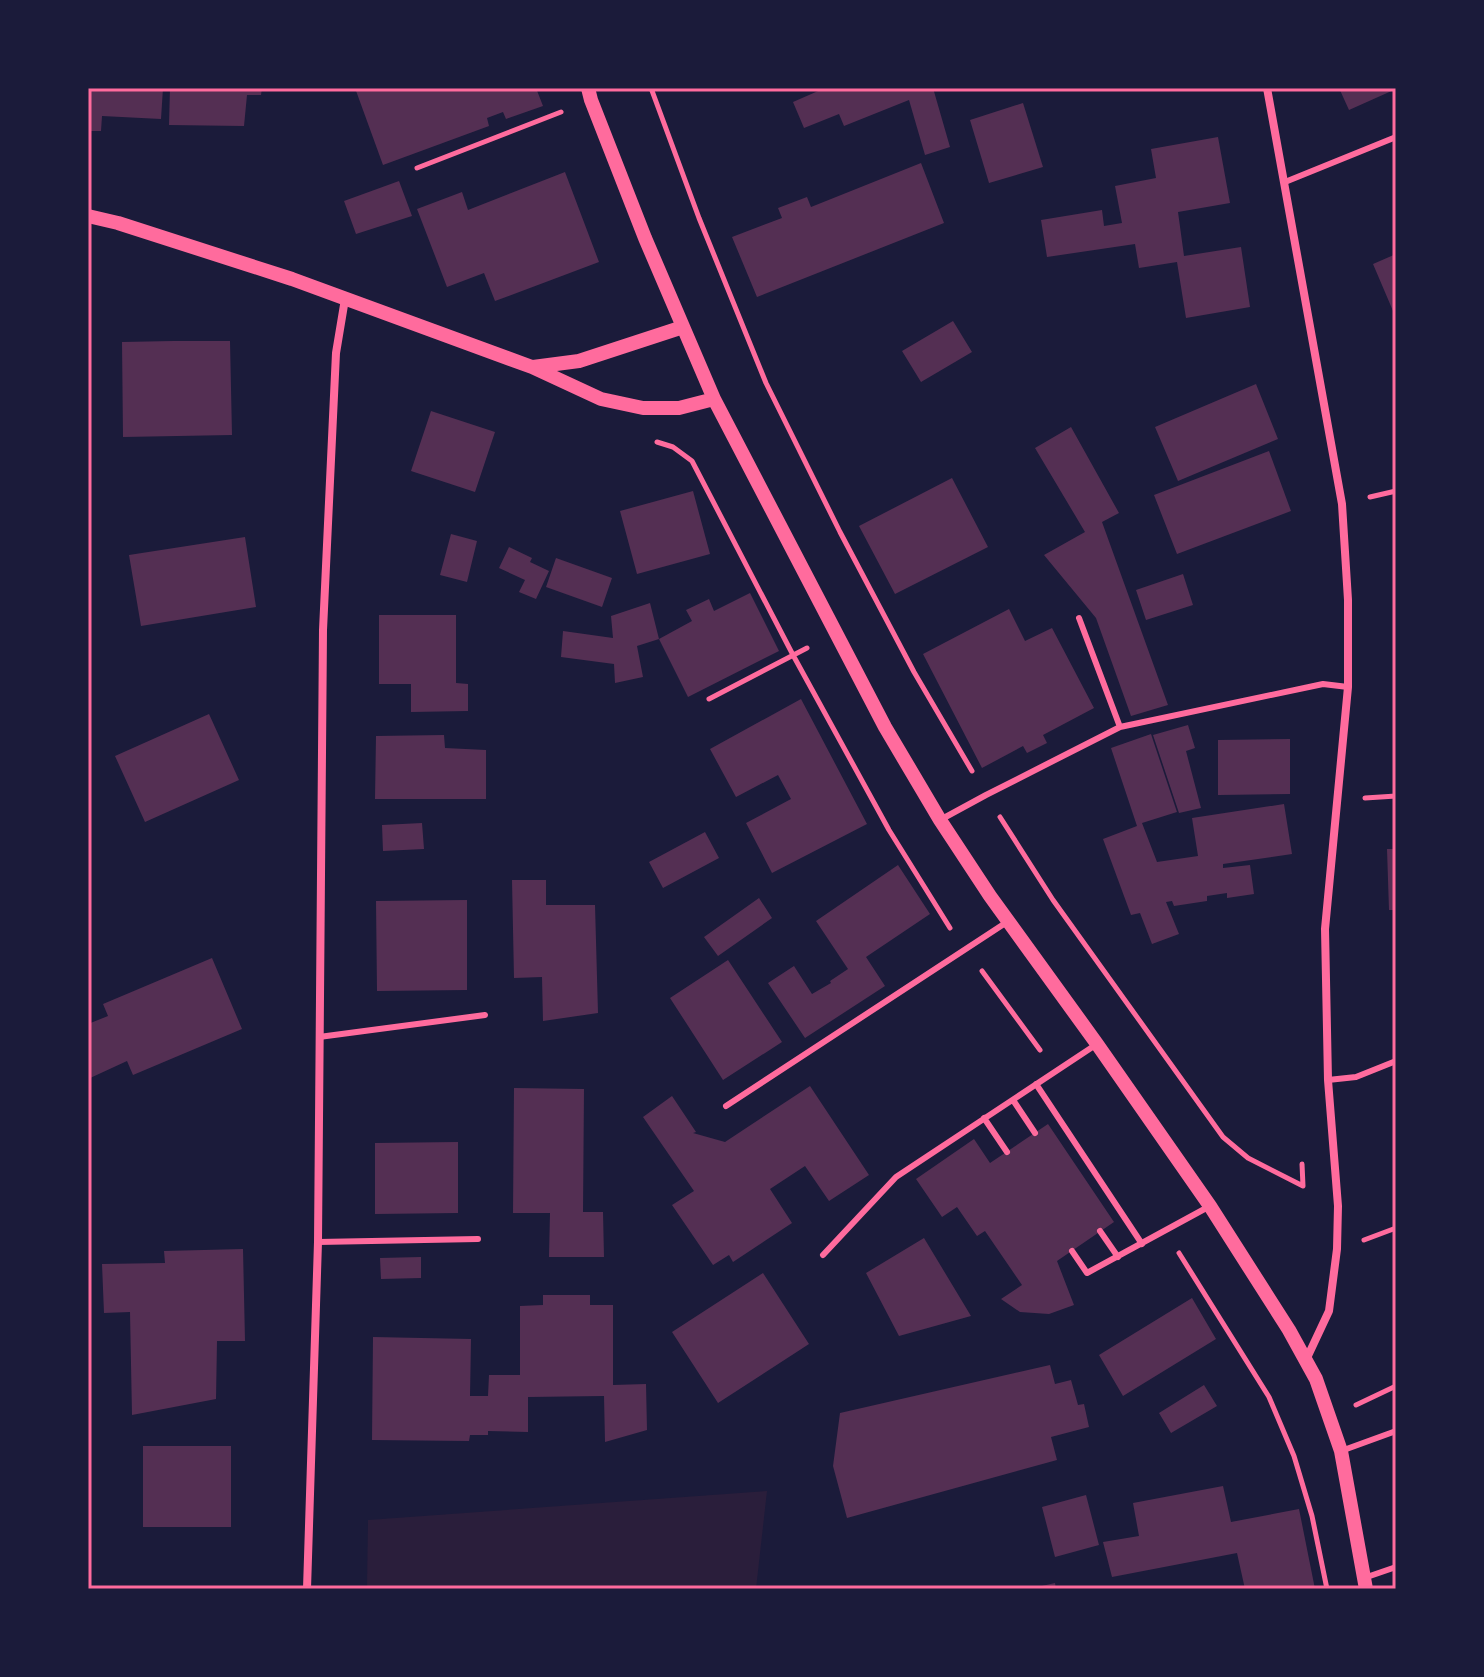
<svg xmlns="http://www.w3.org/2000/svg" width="1484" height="1677" font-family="'DM Sans',sans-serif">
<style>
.green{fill:#2a1e3b}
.building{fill:#542f53}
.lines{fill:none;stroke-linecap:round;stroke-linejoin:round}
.path{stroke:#ff6b9d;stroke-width:5}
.service{stroke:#ff6b9d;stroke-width:6}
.minor{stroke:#ff6b9d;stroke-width:8}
.tertiary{stroke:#ff6b9d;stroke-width:14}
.neatline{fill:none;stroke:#ff6b9d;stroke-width:3}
</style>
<rect width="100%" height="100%" fill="#1b1b3a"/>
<path class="green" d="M767 1491 756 1589H367L368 1520Z"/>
<path class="building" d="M88 88H163L161 119 102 116 101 131H88Z
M170 88H262L261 95H247L244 126 169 125Z
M355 88H536L543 106 506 119 503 112 487 118 489 126 383 165Z
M825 88H933L950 147 925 155 909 100 844 126 839 114 804 128 793 102Z
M1339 88H1396V89L1349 110Z
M1023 103 1043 167 989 183 970 120Z
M1218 137 1230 203 1178 212 1184 256 1241 247 1250 307 1186 318 1177 262 1139 268 1135 244 1047 257 1041 220 1102 210 1104 226 1122 223 1115 186 1156 178 1151 149Z
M921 163 944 223 757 297 732 237 782 218 778 208 807 197 811 207Z
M565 172 599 262 495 301 484 273 447 287 417 209 462 192 468 210Z
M399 181 412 216 356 234 344 201Z
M1396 254V318L1373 264Z
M953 321 972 352 921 382 902 351Z
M173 341H230L232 435 123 437 122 342Z
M1256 384 1278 439 1178 481 1155 427Z
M431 411 495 432 475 492 411 471Z
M1071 427 1119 513 1102 522 1168 705 1131 716 1096 618 1044 555 1085 532 1035 448Z
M1269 451 1291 511 1177 554 1154 495Z
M952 478 988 547 895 594 859 526Z
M693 491 710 554 637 574 620 511Z
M451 534 477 541 467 582 440 575Z
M245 537 256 607 141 626 129 555Z
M509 547 532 558 530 562 549 571 536 599 519 592 525 580 499 568Z
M556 558 612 578 602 607 546 587Z
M1183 574 1193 605 1146 620 1136 590Z
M750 593 779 651 688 697 659 639 692 621 686 610 709 599 714 611Z
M650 603 659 639 637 646 643 677 615 683 614 664 561 657 563 631 613 638 611 616Z
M1009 609 1025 641 1052 628 1094 708 1043 735 1047 743 1027 753 1023 746 982 768 923 654Z
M379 615H456V683L468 684V711L411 712V684H379Z
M801 699 867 824 772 873 746 823 791 799 778 775 736 797 710 749Z
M209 714 239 780 145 822 115 756Z
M1188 725 1195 748 1186 751 1201 808 1179 813 1153 735Z
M1151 734 1177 812 1142 823 1157 862 1198 856 1192 818 1284 804 1292 854 1223 864V868L1250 865 1254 894 1227 898V893L1207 896V901L1174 906 1172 901 1166 902 1179 934 1152 944 1140 913 1131 915 1103 839 1137 826 1111 748Z
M444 735 445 748 486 750V799H375L376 736Z
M1290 739V794L1218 795V740Z
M422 823 424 849 383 851 382 825Z
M705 832 719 858 663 888 649 862Z
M1387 849H1396V910H1389Z
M898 865 930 914 866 957 885 986 805 1038 768 983 794 966 812 994 831 983 830 981 848 969 816 921Z
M512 880H546V905H595L598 1013 543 1021 542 977 514 978Z
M759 898 772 918 718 956 704 937Z
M467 900V990L377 991 376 901Z
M1393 934H1396V964H1393Z
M212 958 242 1029 133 1075 127 1061 88 1079V1024L108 1016 103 1004Z
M728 960 782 1042 723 1080 670 998Z
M810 1086 869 1175 829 1201 805 1166 770 1189 792 1223 733 1262 729 1255 713 1265 672 1205 694 1191 643 1117 672 1096 696 1132 693 1133 725 1142Z
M514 1088 584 1089 583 1212H603L604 1257H549L550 1213H513Z
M1048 1124 1114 1222 1057 1261 1074 1305 1049 1314 1020 1312 1001 1299 1022 1285 985 1231 977 1236 957 1207 942 1217 916 1179 974 1139 990 1163Z
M458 1142V1213L375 1214V1143Z
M924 1238 971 1316 899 1336 866 1273Z
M243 1249 245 1341H217L216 1399 132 1415 130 1312 104 1313 102 1264 165 1263 164 1251Z
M421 1257V1278L381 1279 380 1258Z
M763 1273 809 1344 718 1403 672 1332Z
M543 1295H590V1305H613V1385L646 1384 647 1430 605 1442 604 1396 528 1397V1432L488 1431V1435H470L469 1441 372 1440 373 1337 471 1339 470 1396H488L489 1375H520V1306L543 1305Z
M1192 1298 1216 1339 1123 1396 1099 1355Z
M1050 1365 1055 1384 1071 1380 1078 1405 1084 1404 1089 1427 1051 1437 1057 1460 847 1518 833 1466 840 1413Z
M1204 1385 1217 1406 1171 1433 1159 1413Z
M143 1446H231V1527H143Z
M1223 1486 1231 1522 1299 1509 1315 1589H1245L1237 1553 1112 1577 1103 1542 1139 1536 1133 1503Z
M1086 1495 1099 1545 1055 1557 1042 1507Z
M1055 1583 1056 1589H1033V1588Z"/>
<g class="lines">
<path class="path" d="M651 88 699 218 766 383 840 532 914 672 972 771
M417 168 561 112
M657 442 673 447 692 461 793 655 889 830 950 928
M1370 497 1396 491
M709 699 807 648
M1365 798 1396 796
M1000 817 1053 900 1223 1137 1248 1158 1303 1186 1302 1164
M982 971 1040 1050
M1364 1240 1396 1228
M1179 1253 1269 1397 1294 1456 1312 1516 1327 1589
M1356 1405 1396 1386"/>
<path class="service" d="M1285 182 1396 137
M1120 727 1323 684 1348 687
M940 820 986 795 1120 727 1079 618
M319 1037 485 1015
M1328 1080 1356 1077 1396 1061
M1036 1084 1142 1244
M1013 1100 1035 1133
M726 1106 1007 922
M984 1118 1007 1152
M1100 1231 1118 1257
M318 1242 478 1239
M1072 1251 1087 1273 1210 1206
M823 1255 896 1177 1097 1044
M1341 1451 1396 1431
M1364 1578 1396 1567"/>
<path class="minor" d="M1267 88 1342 504 1348 600V687L1325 929 1328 1080 1338 1206 1337 1249 1329 1311 1306 1360
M307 1589 318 1242 323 630 336 353 345 299"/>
<path class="tertiary" d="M588 88 591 100 645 238 714 399 885 727 940 820 990 896 1097 1044 1210 1206 1289 1330 1316 1379 1341 1451 1366 1589
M88 216 118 223 292 279 532 367 601 399 643 408H679L714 399
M533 367 579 361 683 327"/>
</g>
<rect width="1484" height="1677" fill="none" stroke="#1b1b3a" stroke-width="180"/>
<rect x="90" y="90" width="1304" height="1497" class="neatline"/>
</svg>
